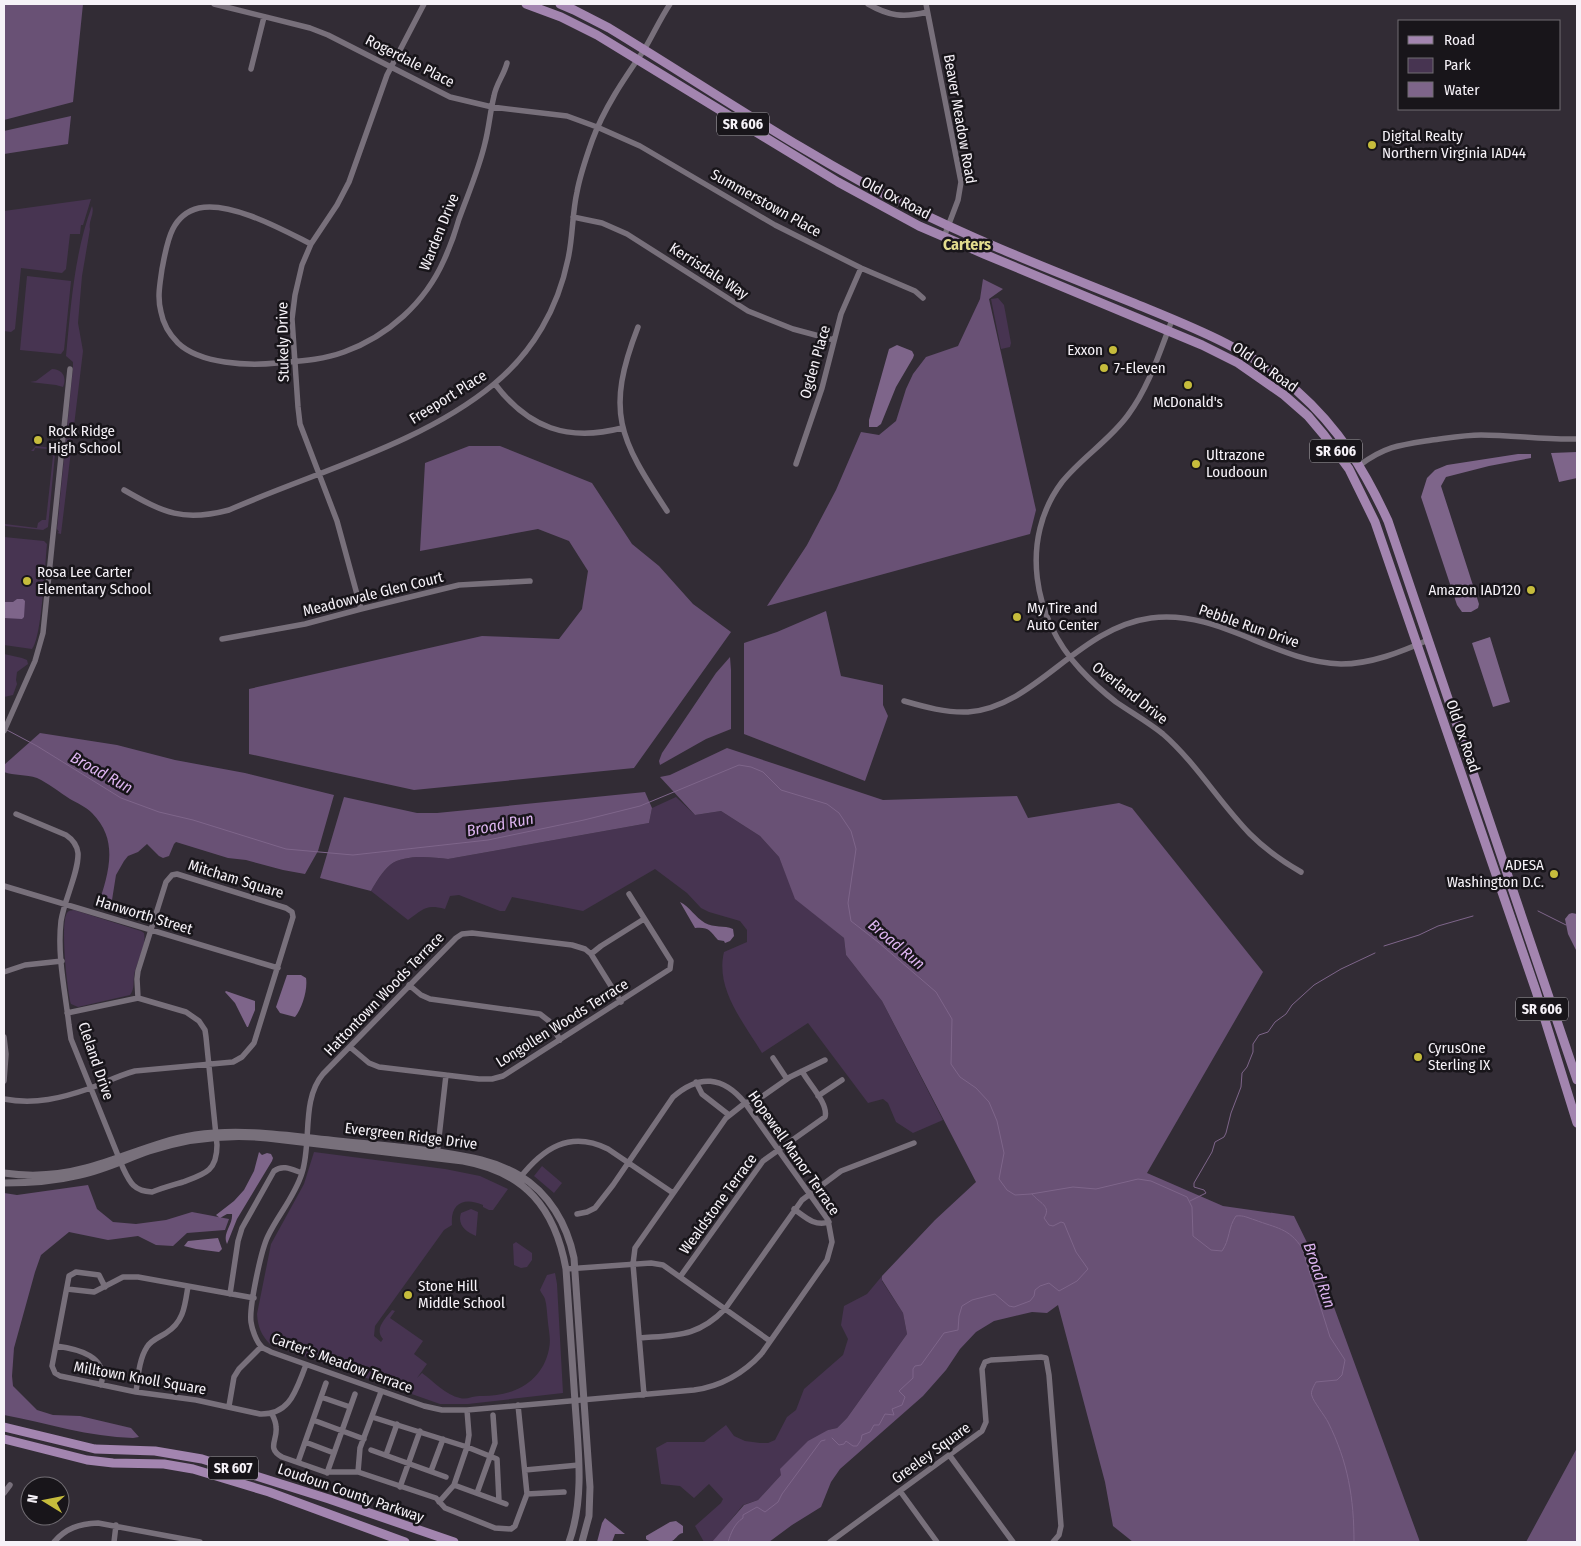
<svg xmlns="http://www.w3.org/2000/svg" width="1581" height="1546" font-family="'Fira Sans Condensed',sans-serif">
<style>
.green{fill:#473451}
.forest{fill:#695175}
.water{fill:#7e658a}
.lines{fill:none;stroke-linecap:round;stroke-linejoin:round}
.stream{stroke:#7e658a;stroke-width:1}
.minor{stroke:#78707b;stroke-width:5.5}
.tertiary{stroke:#78707b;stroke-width:7}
.primary{stroke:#a385b0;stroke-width:9}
.poi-dot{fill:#c6bc3c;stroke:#18151a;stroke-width:2}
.labels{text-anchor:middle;stroke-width:5;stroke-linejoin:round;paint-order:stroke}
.shield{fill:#18151a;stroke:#b3b0b5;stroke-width:1}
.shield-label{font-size:14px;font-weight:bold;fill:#f6f2f8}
.street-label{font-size:15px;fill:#f6f2f8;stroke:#18151a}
.poi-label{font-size:15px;fill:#f6f2f8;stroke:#18151a;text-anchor:start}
.neighbourhood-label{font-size:16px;font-weight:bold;fill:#e3dd8e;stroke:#18151a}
.water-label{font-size:16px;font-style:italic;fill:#ddb4f0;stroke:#18151a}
</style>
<rect width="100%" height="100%" fill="#322c35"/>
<path class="green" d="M91 199 83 225H81L80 234H70L66 269 62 273 21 268 15 329 11 332 4 331V211Z
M92 206C95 214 88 221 90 229L82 276 78 323 83 351 61 534 57 533 59 532 57 529 73 367V362L66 356C71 306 74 254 92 206Z
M27 276 71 281 64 350 61 354 20 350Z
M998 298 1004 305 1011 343 1010 347 1001 349 991 299Z
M52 369C63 369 67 378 63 387L56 385 30 382 36 381Z
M36 446 53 448 55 454 48 527 43 530 6 526 4 525V520L5 524 37 528 38 523 42 520H46L53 456 48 454V449L35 448 34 451H31Z
M4 537 44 541 47 544C45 563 42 638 32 649L4 645Z
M4 654 22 658 27 660 28 664 17 672 16 680 17 684 13 695 4 697Z
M676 797 695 815 721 811 760 836 779 857 796 899 844 938 846 955 882 1001 943 1120 913 1133 896 1122 888 1103 883 1099 868 1103 808 1023 762 1053C744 1023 715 989 724 952L747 942V930L740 921 709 912 701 908 687 893 655 869 583 911 512 897 505 911H500L459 895 450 896 445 909C425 904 424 909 408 920L371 891C376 882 382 872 390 865 404 854 431 857 448 859L649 823 652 808Z
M74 910 141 931 144 933C147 947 136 962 134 976 133 983 135 988 130 995L78 1007 71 1004C67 991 60 923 67 913 69 910 70 911 74 910Z
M314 1152 445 1169 480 1176 508 1189 493 1210H489L483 1207V1205C465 1197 450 1202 452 1225L444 1230 375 1326 374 1336 381 1342 383 1339C374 1329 385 1319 392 1310L395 1311 390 1318 423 1341 414 1354 427 1364 417 1378 422 1373C433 1381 446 1395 460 1398 467 1400 472 1396 479 1396 511 1397 542 1384 549 1349 551 1340 549 1332 548 1323 547 1315 547 1306 545 1299 544 1296 541 1293 540 1290L547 1275 555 1273 557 1284 563 1393 468 1404H440L270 1344C261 1335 258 1327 257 1314L271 1244 304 1184Z
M542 1166 562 1183 554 1193 534 1176Z
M471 1209 478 1212 476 1236C466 1232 457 1225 461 1213Z
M516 1242 532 1253V1260L527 1267 521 1268 514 1265 513 1244Z
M882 1276V1281L903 1313 907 1334 847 1418 837 1428 828 1430 781 1475 758 1500 743 1505 713 1542H704L695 1526 721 1503 723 1499 709 1484 694 1498 680 1486 661 1484 656 1448 667 1442H704L726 1425 734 1436 745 1441 760 1443H768L775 1440 787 1417 796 1410 804 1389 843 1355 848 1339 841 1325 844 1306 867 1294Z"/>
<path class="forest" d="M4 4H83L73 102 4 120Z
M71 116 68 144 4 154V131Z
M983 279 1003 289 989 299 1036 510 1030 534 767 606 807 545 836 490 861 432 879 435 896 421 906 389 913 374 926 357 958 346 980 299Z
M469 446H500L592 483 632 544 659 566 693 604 731 632 634 768 414 790 249 754V689L482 636 559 639 582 609 588 571 569 541 538 529 420 551 425 463Z
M826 611 841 676 883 685V705L888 716 865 781 744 734V643L777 632Z
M730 657 731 670V729L706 739 660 765 659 761 662 753 716 673Z
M40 733 117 745 175 760 245 773 334 795 318 851 305 874 283 870 246 860 228 858 176 842 174 844 169 856 163 858 159 856 147 844 138 852 128 856 124 861 116 875 112 900 109 905 98 906C108 874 120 841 92 813 86 807 77 803 70 799 59 792 48 783 37 778 26 774 14 776 4 772V765Z
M727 748 883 800 1017 796 1028 818 1119 803 1132 808 1263 972 1147 1173 1223 1206 1294 1216 1320 1269 1420 1542H1133L1113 1526 1105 1482 1058 1305 1047 1313 1032 1312 994 1321 976 1332 960 1349 946 1370 923 1396 840 1469 831 1482 821 1507 792 1525 769 1542H712L744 1505 758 1500 781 1475 780 1469 808 1441 828 1430 837 1428 847 1418 907 1334 903 1313 882 1280V1276L935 1220 976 1182 882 1001 846 955 844 938 795 899 779 857 760 836 721 811 695 815 660 777 670 775Z
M645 792 652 808 649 823 448 859C431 857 404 854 390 865 382 872 376 882 371 891L320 878 344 797 417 813H437Z
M88 1185 97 1209 113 1222 136 1224 166 1220 192 1212 229 1219 225 1230 187 1233 173 1246 156 1245 138 1236 108 1240 69 1232 41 1255 35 1272 14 1348 12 1376 13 1386 37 1410 53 1415 80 1416 131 1428 139 1437 133 1438C89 1437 47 1423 4 1415V1193L17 1195Z
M1577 1448V1542H1526Z"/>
<path class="water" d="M897 345 912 351 914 355 913 358 896 387 881 424 877 427H869V420L889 349Z
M1577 452V478L1559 482 1551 453Z
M1518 454H1531V458L1489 466 1446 477 1441 486 1479 604 1478 608 1471 612H1462L1457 605 1421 497 1427 478 1435 470 1447 465Z
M17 599H23L25 601 24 617 22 619 4 618V602H13Z
M1490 637 1510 702 1493 707 1472 643Z
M680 902C690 907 695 917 705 923 714 928 724 925 733 929L734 936 730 941 725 943 724 941 718 940C709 930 709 927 695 928Z
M1572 913 1577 914V952L1568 934 1565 919 1569 914Z
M287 975H301L306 978C308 989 302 1009 295 1017L280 1013 276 1007Z
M226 991 255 1001V1010L248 1027H247L235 1003 225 992Z
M259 1152 262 1155 267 1153 271 1154 273 1158 272 1161 237 1219 227 1244C222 1233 233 1225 232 1214H227L220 1218 216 1215 234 1201 244 1190 254 1171Z
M218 1238 222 1249 219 1252 196 1249 184 1246 188 1241Z
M605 1518 625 1534H615L612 1542H597L602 1523Z
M676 1521 683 1526V1533C677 1534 676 1540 670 1542 664 1544 651 1543 646 1539V1536L670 1522Z"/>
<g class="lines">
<path class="stream" d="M7 730 37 746 121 798 159 812 193 820 286 849 353 855 488 840 584 820 640 806 739 765 751 767 763 772 781 790 827 804 839 813 851 831 856 849 848 903 851 921 878 942 936 992 952 1019 951 1064 960 1077 976 1088 989 1102 997 1121 1004 1153 999 1179 1007 1190 1015 1195 1031 1194 1073 1187 1096 1189 1138 1179 1151 1181 1187 1197 1192 1207 1193 1236 1211 1250 1222 1251C1230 1240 1228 1227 1236 1216 1244 1215 1248 1218 1255 1220 1276 1228 1289 1228 1302 1248L1330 1337 1345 1360 1342 1375 1337 1380 1316 1382C1314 1386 1310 1392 1312 1396 1313 1401 1325 1416 1328 1422 1348 1462 1354 1498 1354 1542
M1538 911 1566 925
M1384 946 1419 935 1438 926 1473 916
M1190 1201 1206 1193 1204 1190 1194 1187V1183L1212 1152 1215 1142 1224 1137 1226 1133 1231 1113 1241 1087 1242 1073 1247 1067 1253 1052V1044L1259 1035 1268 1032 1275 1022 1286 1014 1292 1005 1314 985 1341 969 1375 953
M832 1438 839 1445 844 1444 846 1441 853 1446H857L861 1440 862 1435 870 1432 874 1425H879L885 1414 894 1415 892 1409 902 1405 905 1397 899 1391 913 1378V1369L915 1366 921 1365 944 1333 958 1330 959 1316 962 1306 972 1300 995 1294 1009 1306 1014 1307 1030 1301 1034 1296 1035 1290 1040 1286 1049 1283 1059 1291 1077 1281 1088 1269 1076 1252 1064 1223 1061 1222 1053 1226 1049 1225 1044 1218C1052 1206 1039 1203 1032 1194
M728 1542C731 1533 734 1524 743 1518V1515L757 1507 765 1512 778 1502 782 1494 821 1441 825 1440"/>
<path class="minor" d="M214 4 310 28 328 35 450 97 492 107 567 116 597 127 640 146 775 225 861 268 915 291 923 298
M868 4C889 16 903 18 927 12
M926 4 961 182 958 200 944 237
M251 69 264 17
M573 217 602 223 627 234 748 311 793 329 834 340
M311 244C283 230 231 201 199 208 170 215 167 244 162 269 160 284 157 297 161 312 163 323 170 335 178 343 200 364 248 366 277 363 300 361 322 360 344 352 388 336 425 303 444 260 450 247 455 233 459 219 468 194 479 169 485 143 489 128 490 112 494 96 496 84 504 75 507 63
M1172 320C1160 351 1149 387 1128 415 1109 441 1082 457 1062 482 1019 539 1033 619 1080 669 1091 681 1103 692 1116 702 1132 713 1148 722 1163 734 1196 763 1219 802 1250 834 1265 849 1282 861 1301 872
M638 327C605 412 619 438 667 511
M495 384C528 428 568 442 622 428
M796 464 822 388 841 314 861 268
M1360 465C1386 446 1400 445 1432 440 1448 438 1465 435 1481 435 1513 435 1545 440 1577 439
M124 490C164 513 183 522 229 510 315 472 422 444 494 384 533 352 558 308 568 259 573 237 572 214 577 192 580 175 586 158 592 141 604 108 624 79 644 50 653 35 660 19 670 4
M361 609 337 521 300 424 298 407 292 319 295 295 302 265 311 244 337 205 349 182 387 75 424 4
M222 639 305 624 361 609 459 585 530 581
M904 701C925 707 946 713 968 712 1036 707 1077 628 1151 618 1219 609 1274 662 1341 664 1371 664 1401 652 1428 640
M4 731 35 661 43 633 70 369
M16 814 66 835C72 839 77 845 78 853 79 872 64 900 61 921 57 955 65 991 69 1025L71 1039 123 1168C130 1183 134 1191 152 1192 162 1188 173 1185 183 1182 205 1174 217 1171 217 1145L206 1037 205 1030 199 1021 186 1012 138 998 67 1013
M4 886 278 968
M591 954 601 946 644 919
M4 972 25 965 62 961
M409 985 421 995 430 999 540 1014 549 1021 560 1040
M4 1037 6 1054 4 1081
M350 1047 369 1063 379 1067 479 1079H492L503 1076 670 969 671 961 629 894
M773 1058 787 1079
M696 1082 702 1094 729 1115
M818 1096 842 1080
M4 1099C35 1105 62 1098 91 1088 106 1082 120 1075 135 1071L233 1062 242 1057 254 1043 293 917 292 912 286 908 177 874 172 875 166 882 138 971 137 979 138 998
M437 1155 446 1075
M519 1179C543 1148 570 1130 608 1149L673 1193
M794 1209C805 1217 815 1227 829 1222
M577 1214 587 1212 595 1208 613 1185 673 1097C699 1074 723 1076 745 1103L828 1220 832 1242 827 1260 762 1353C743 1374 722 1386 694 1390L467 1410H442L424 1406 271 1352C268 1350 263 1349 261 1346 256 1341 252 1329 251 1322 249 1307 261 1250 268 1236 278 1215 295 1196 302 1173 312 1142 301 1100 323 1074L456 938 462 934 472 933 572 945 585 949 591 954 621 1002
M566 1269 651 1263 663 1265 770 1341
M680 1277 763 1161 825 1117C829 1104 808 1083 802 1071
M105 1287 99 1275 76 1272 69 1276 52 1366 55 1373 60 1376 136 1392 196 1400 260 1414C291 1415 296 1389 306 1365
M67 1289 94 1292 123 1277H138L254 1298
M230 1294 238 1241 242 1228 274 1171C283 1164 293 1170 302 1173
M640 1338C676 1335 698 1337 725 1309L802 1200 841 1171 914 1143
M56 1346C78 1349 109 1356 101 1385
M136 1392C138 1378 139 1359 147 1347 151 1340 160 1337 166 1333 184 1322 185 1305 188 1286
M644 1395 633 1264 635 1248 726 1118 745 1103 763 1096 790 1077 825 1060
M321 1397 350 1407
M229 1406 234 1377 239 1369 261 1347
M272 1414C274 1418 276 1422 276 1427 278 1440 266 1448 282 1457L325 1472H358L436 1498 445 1508 495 1528 511 1529 515 1526 527 1494 518 1405
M372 1417 467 1447 497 1459 499 1501
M313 1420 364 1439
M305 1442 334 1453
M371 1450 446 1477
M386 1455 397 1424
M950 1456 1013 1542
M298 1462 326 1383
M525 1470 579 1465
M431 1471 443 1439
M358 1472 360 1448 381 1392
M327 1473 355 1394
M454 1485 506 1504
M400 1487 420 1431
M900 1491 937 1542
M4 1493 10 1485
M477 1493 495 1443 493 1415
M527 1494 564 1492
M439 1502 454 1485 467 1447 469 1435 467 1410
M54 1542C66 1528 79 1524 98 1523L200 1542
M114 1542 116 1525
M830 1542 982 1431 986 1422 982 1369 985 1362 991 1360 1041 1357 1046 1358 1049 1375 1061 1526 1059 1535 1053 1542"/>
<path class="tertiary" d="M4 1173C31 1177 60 1175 86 1168 123 1158 157 1141 195 1135 243 1128 290 1136 338 1141 370 1144 401 1147 432 1151 463 1156 491 1159 519 1175 549 1193 567 1224 574 1258L590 1487 589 1516 582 1542
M4 1183C29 1183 55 1181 80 1175 104 1170 126 1159 149 1151 186 1139 227 1134 267 1138L463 1161C525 1172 555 1208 566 1269 569 1313 572 1358 575 1402 578 1448 585 1498 569 1542"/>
<path class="primary" d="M526 4 561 17 597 35 838 182 919 226 984 254 1202 345 1238 363 1284 395 1308 416 1324 435 1349 469 1375 522 1536 991 1577 1123
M560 4 574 10 609 28C708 88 805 155 909 207 981 243 1057 272 1131 302 1189 326 1249 348 1297 391 1339 428 1365 471 1388 521L1577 1080
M4 1427 95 1449 155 1451 202 1459 329 1499 454 1542
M4 1439 87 1460 113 1463 164 1464 193 1469 269 1492 405 1542"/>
</g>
<g class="poi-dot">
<circle cx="1372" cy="145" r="5"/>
<circle cx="1113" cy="350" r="5"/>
<circle cx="1104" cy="368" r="5"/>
<circle cx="1188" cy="385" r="5"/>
<circle cx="38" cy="440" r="5"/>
<circle cx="1196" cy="464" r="5"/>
<circle cx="27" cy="581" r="5"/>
<circle cx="1531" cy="590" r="5"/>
<circle cx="1017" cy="617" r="5"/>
<circle cx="1554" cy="874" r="5"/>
<circle cx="1418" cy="1057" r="5"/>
<circle cx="408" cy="1295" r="5"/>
</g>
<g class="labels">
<g class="shield">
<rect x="717" y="112.5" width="52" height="23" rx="4"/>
<rect x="1310" y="439.5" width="52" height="23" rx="4"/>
<rect x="1516" y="997.5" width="52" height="23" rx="4"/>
<rect x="208" y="1456.5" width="50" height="23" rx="4"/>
</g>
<g class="shield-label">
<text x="743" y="129">SR 606</text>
<text x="1336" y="456">SR 606</text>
<text x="1542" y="1014">SR 606</text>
<text x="233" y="1473">SR 607</text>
</g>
<g class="street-label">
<text transform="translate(410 61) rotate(27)" y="5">Rogerdale Place</text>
<text transform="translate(960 119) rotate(80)" y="5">Beaver Meadow Road</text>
<text transform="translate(896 198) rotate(27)" y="5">Old Ox Road</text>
<text transform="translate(766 203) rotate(29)" y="5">Summerstown Place</text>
<text transform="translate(439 232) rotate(-68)" y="5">Warden Drive</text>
<text transform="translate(709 271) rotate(33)" y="5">Kerrisdale Way</text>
<text transform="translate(283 342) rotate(-91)" y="5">Stukely Drive</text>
<text transform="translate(815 362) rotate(-74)" y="5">Ogden Place</text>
<text transform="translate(1265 367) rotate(35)" y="5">Old Ox Road</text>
<text transform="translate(448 397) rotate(-32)" y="5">Freeport Place</text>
<text transform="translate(373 594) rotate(-14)" y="5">Meadowvale Glen Court</text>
<text transform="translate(1249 626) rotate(19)" y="5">Pebble Run Drive</text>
<text transform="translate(1130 693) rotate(38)" y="5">Overland Drive</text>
<text transform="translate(1463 736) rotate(71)" y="5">Old Ox Road</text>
<text transform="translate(236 879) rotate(17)" y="5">Mitcham Square</text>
<text transform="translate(144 915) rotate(17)" y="5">Hanworth Street</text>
<text transform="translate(384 994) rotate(-46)" y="5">Hattontown Woods Terrace</text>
<text transform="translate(562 1023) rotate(-32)" y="5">Longollen Woods Terrace</text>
<text transform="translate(96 1061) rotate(71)" y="5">Cleland Drive</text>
<text transform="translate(411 1136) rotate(7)" y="5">Evergreen Ridge Drive</text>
<text transform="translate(794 1153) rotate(55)" y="5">Hopewell Manor Terrace</text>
<text transform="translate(718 1204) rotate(-54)" y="5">Wealdstone Terrace</text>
<text transform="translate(342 1363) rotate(20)" y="5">Carter's Meadow Terrace</text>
<text transform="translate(140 1378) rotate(10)" y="5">Milltown Knoll Square</text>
<text transform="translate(931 1453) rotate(-36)" y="5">Greeley Square</text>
<text transform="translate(351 1493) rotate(19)" y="5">Loudoun County Parkway</text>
</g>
<g class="poi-label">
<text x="1382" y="141">Digital Realty<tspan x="1382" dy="17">Northern Virginia IAD44</tspan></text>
<text x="1103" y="355" text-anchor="end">Exxon</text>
<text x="1114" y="373">7-Eleven</text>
<text x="1188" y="407" text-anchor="middle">McDonald's</text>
<text x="48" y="436">Rock Ridge<tspan x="48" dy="17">High School</tspan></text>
<text x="1206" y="460">Ultrazone<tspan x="1206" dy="17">Loudooun</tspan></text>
<text x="37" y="577">Rosa Lee Carter<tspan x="37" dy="17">Elementary School</tspan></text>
<text x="1521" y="595" text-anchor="end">Amazon IAD120</text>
<text x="1027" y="613">My Tire and<tspan x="1027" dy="17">Auto Center</tspan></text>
<text x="1544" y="870" text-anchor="end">ADESA<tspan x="1544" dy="17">Washington D.C.</tspan></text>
<text x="1428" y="1053">CyrusOne<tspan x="1428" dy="17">Sterling IX</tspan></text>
<text x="418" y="1291">Stone Hill<tspan x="418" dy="17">Middle School</tspan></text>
</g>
<g class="neighbourhood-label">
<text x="967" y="250">Carters</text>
</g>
<g class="water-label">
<text transform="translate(102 772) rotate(29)" y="6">Broad Run</text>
<text transform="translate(500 824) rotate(-11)" y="6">Broad Run</text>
<text transform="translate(897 944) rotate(40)" y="6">Broad Run</text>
<text transform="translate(1320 1275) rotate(71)" y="6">Broad Run</text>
</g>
</g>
<rect width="1581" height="1546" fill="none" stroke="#f6f2f8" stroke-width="10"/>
<rect x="1398" y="20" width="162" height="90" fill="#18151a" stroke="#716d73"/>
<rect x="1408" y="36" width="25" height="8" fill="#a385b0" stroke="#716d73"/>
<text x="1444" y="45" font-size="15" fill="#f6f2f8">Road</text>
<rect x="1408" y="58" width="25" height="15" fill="#473451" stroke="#716d73"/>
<text x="1444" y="70" font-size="15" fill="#f6f2f8">Park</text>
<rect x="1408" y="82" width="25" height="15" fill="#7e658a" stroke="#716d73"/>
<text x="1444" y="95" font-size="15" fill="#f6f2f8">Water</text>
<g transform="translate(45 1501) rotate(280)"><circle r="24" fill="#18151a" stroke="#716d73"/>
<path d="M0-4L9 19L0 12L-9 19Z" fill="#c6bc3c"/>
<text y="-8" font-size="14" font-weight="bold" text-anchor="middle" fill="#f6f2f8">N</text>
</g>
</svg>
